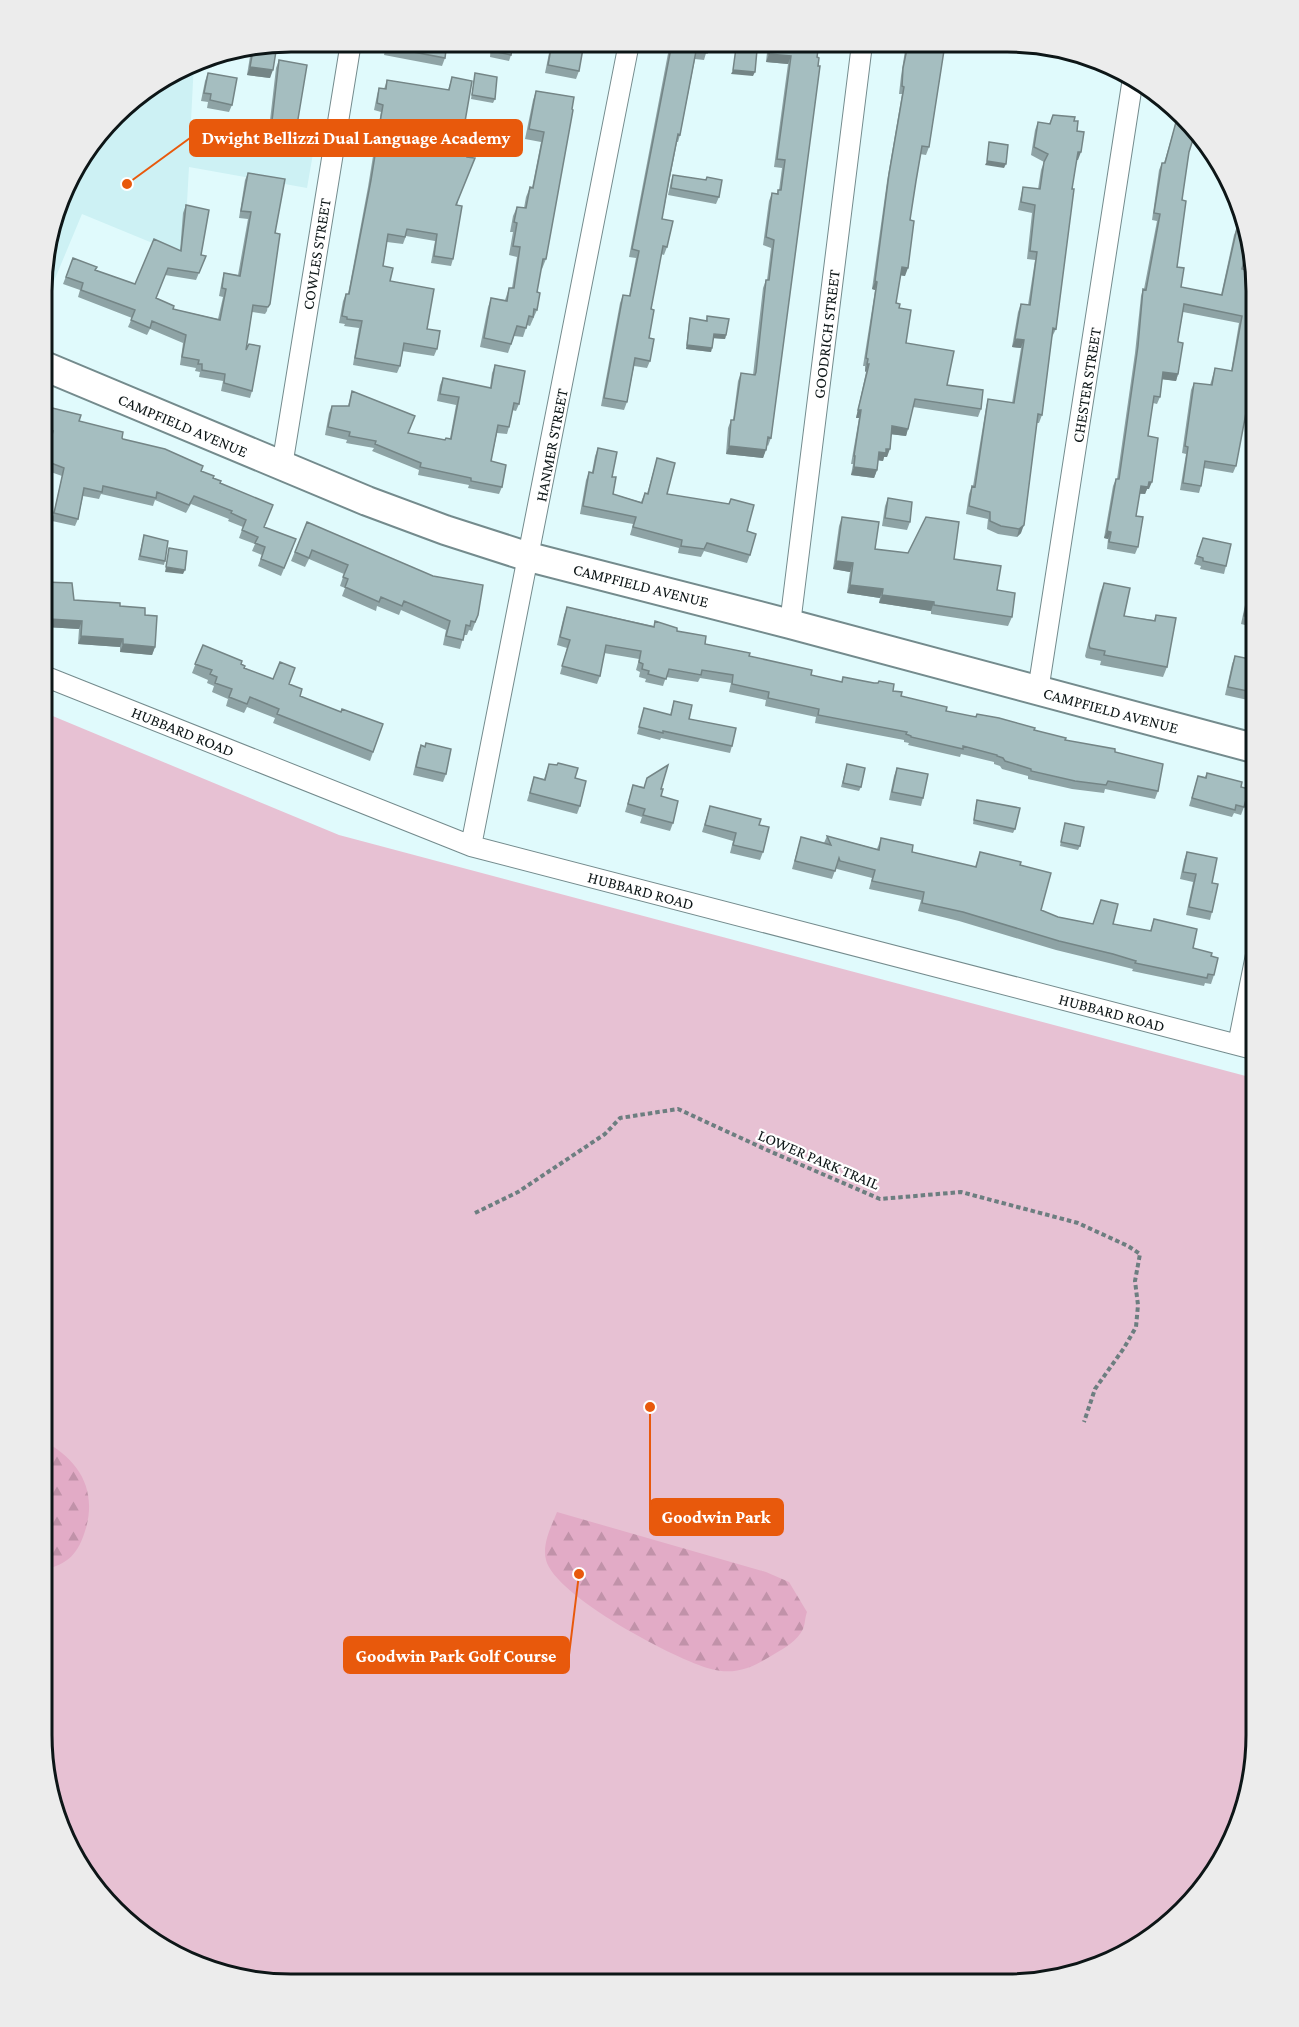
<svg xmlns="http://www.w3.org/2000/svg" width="1299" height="2027" font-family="'Crimson Pro',serif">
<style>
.built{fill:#cdf1f4}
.green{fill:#e7c1d3}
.forest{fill:url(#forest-firs)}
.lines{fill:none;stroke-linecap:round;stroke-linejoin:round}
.street-casing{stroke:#748b8d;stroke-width:22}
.secondary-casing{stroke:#748b8d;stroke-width:32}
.path{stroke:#6d7e80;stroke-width:4;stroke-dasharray:4.5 3;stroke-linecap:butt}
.street{stroke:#fff;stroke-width:20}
.secondary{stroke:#fff;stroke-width:28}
.wall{fill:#8ea3a5}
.shaded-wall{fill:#748586}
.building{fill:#a5bec0;stroke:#748586;stroke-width:1.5}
.labels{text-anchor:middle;stroke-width:4.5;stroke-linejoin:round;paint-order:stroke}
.street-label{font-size:16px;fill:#0d1617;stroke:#fff}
.rim{fill:none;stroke:#0d1617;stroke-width:3}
.leader{fill:none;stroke:#e8590c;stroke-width:2}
.callout-dot{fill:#e8590c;stroke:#fff;stroke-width:2}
.callout{fill:#e8590c;stroke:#e8590c;stroke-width:2}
.callout-label{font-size:18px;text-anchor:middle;font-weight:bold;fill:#fff}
</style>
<defs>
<pattern id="forest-firs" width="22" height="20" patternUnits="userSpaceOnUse" patternTransform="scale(1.5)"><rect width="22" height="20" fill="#e2abc6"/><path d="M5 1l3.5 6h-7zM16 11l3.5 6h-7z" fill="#c192a9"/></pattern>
</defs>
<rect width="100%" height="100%" fill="#e0fafc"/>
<path class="built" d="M194 62 191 121 315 142 307 188 189 167 184 256 82 214 44 305V259L68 181 127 104Z"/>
<path class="green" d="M43 712 339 835 1257 1079 1256 1752 1244 1816 1215 1874 1172 1923 1103 1966 1008 1985 259 1983 196 1966 140 1934 94 1888 61 1831 42 1736Z"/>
<path class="forest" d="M42 1440C78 1459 97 1488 86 1528 78 1555 69 1563 42 1571Z
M557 1512 766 1572 789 1582 807 1612C805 1617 805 1625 803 1629 797 1641 786 1647 776 1653 755 1666 737 1676 711 1669 676 1660 555 1596 546 1560 542 1544 551 1527 557 1512Z"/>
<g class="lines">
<defs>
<path id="street" d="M282 466 351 42
M790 624 862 44
M44 676 471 846 1257 1050
M1038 691 1133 78
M471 846 629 43
M1238 1045 1257 950"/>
<path id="secondary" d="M44 366 367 501 445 530 529 557 790 624 1257 749"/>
</defs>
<use href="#street" class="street-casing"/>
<use href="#secondary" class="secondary-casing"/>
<path class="path" d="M475 1213 518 1192 605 1134 620 1118 678 1109 767 1150 880 1199 961 1192 1078 1223 1128 1246 1140 1254 1135 1281 1138 1305 1136 1327 1124 1348 1095 1389 1084 1422"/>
<use href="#street" class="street"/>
<use href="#secondary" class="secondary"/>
</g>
<path class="wall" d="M297 42H310L309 44Z
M387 42H447L445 58 442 66 384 55Z
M486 43H513L511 55 509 61 490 57 491 43Z
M551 43H584L579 71 576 79 545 73Z
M670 43H709L704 60 695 59 680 135 678 142H677L662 219 667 247 664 255 661 254 651 309 649 338 650 361 647 368 634 366 627 402 624 410 601 406 620 303 623 295 629 296 636 258 629 257Z
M768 43 819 44 771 438 768 446 767 445 763 458 726 454 728 428 731 420H733L738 381 741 373 753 375 763 288 766 280H767L771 248 763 245 769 201 772 193 777 194 778 190H779L782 168 774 167 788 64 766 62Z
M906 44H945L929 147 926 155 920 154 910 220 905 276 900 275 896 303 899 308 906 343 947 385 981 409 978 417 913 407 906 436 891 434 887 457H884L883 461 878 460 877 470 874 478 851 475 853 464H851L859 418H856L866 372 865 371V366H863L875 290 872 289 887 181 902 94H899L901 76Z
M995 44H1041L1104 61 1102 67 1077 64V59L1031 50 1029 54 995 46Z
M277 45 270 78 247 75 251 50Z
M279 60 297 125 295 133 269 129 276 68Z
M208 73 232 105 229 112 207 108 208 102 201 101 205 81Z
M475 73 495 99 493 103 471 99Z
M452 77 463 133 453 259 451 266 431 263 435 241 406 236 403 244 387 242 383 266 390 281 427 329 437 349 434 356 402 351 400 366 397 373 353 365 359 328 344 326 345 324 339 323 343 301 346 294H348L368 187 373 156 367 155 370 140 372 133 377 134 381 112 374 110 377 95 379 88 384 89 387 80 448 90Z
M536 91 574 97 546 259 542 269 541 268 537 292V310L530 326 527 325 523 337 514 336 508 353 480 347 488 307 491 298 505 300 509 288H512L517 257 509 255 513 232H510L513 216 517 207 524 208 526 197 530 187 532 188 541 142 525 139 533 100Z
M1053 115 1074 121 1077 131 1078 160H1076L1072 189 1056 329 1052 337 1042 415 1039 423H1037L1021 533 1017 537 998 534 987 529 988 519 966 514 969 494 972 486H973L986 407 988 399 1012 403 1021 348 1012 347 1018 312 1021 304 1028 305 1035 260 1027 259 1032 213 1018 210 1021 195 1023 187 1038 189 1041 170 1044 162 1031 155 1035 130 1038 122 1049 124Z
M1176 122 1189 152 1182 200 1177 267 1181 287 1221 295 1234 235 1237 228 1242 269 1250 381 1236 466 1233 473 1204 468 1201 486 1199 493 1180 490 1186 454 1182 453 1191 390 1194 383 1210 385 1215 368 1231 371 1239 323 1183 312 1178 340V374L1176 381 1162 379 1160 397 1157 404 1153 403 1148 436 1149 489H1147L1145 494H1139L1136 516 1138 547 1135 554 1107 549 1108 539 1104 538 1113 486 1116 479H1117L1135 353 1141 296 1143 289H1144L1157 221 1152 220 1159 170 1162 163H1164Z
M248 173 275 233 280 234 267 311 265 314 252 312 246 350 252 391 250 398 221 391 223 381 199 377 200 372 195 371 196 368 180 365 183 343 150 329 147 335 128 327 132 318 78 297 80 290 63 284 73 258 95 270 135 284 180 251 183 213 186 205 201 255 206 256 196 280 165 275 156 298 173 309 218 319 223 297 219 296 222 280 224 273 238 275 248 219 239 218 245 180Z
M673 175 706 180 719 197 716 204 668 195 671 181Z
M707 316 726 335 725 339 713 338 711 352 686 349 689 322 690 318 706 321Z
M495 365 519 404 516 411 512 410 509 427 507 434 497 433 491 461 502 487 499 494 468 488 469 485 418 475 419 470 372 451 374 448 346 443 347 440 325 435 329 413 332 406H348L352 391 408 433 445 440 450 438 456 405 437 401 440 385 443 378 490 388 492 373Z
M79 421 201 471 213 478 265 527 293 547 281 576 258 566 262 555 252 551 255 544 239 538 243 527 228 521 229 519 191 504 186 513 155 500 153 506 101 494 99 499 83 496 78 519 75 526 52 521 62 476 48 471 49 466 44 465 50 439 44 438Z
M598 448 612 477 613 494 641 502 645 493 647 494 657 458 667 494 747 531 750 555 747 563 704 551 701 557 678 553 679 548 630 535 633 524 580 514 586 480 589 472H592L595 456Z
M888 498 910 522 907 530 882 526 885 506Z
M842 517 875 549 954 559 997 590 1012 617 1008 626 931 614V611L879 603 880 598 847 593 850 572 833 569 839 526Z
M307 522 478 615 472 631 469 630 467 635H464L460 649 443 645 446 630 401 610 399 615 377 606 376 611 342 596 345 588 340 586 344 574 309 559 305 567 291 561Z
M144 535 165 561 164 565 138 560Z
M1203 538 1226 566 1224 574 1200 569 1201 566 1194 564Z
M1252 577 1257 578V628L1241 624 1249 586Z
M44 582 74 600 120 606 145 615 155 647 152 655 120 652V647L78 644 79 629 46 627 47 621H44Z
M1104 583 1124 616 1154 620 1156 615 1167 667 1163 677 1100 665 1101 661 1086 658 1085 656 1100 593Z
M567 607 677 631 705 644 749 656 811 675 842 682 843 677 893 691 901 696 946 711 975 717 977 714 1065 740 1115 752 1158 791 1155 799 1105 789 1104 793 1072 789 1028 779V776L1002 769 1000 766 994 764V762L961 754 960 757 908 745 909 743 904 742V740L815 723 816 717 765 706 766 700 729 692 731 683 700 678 698 682 666 677 663 686 645 682 646 679 639 677 640 672 636 670 639 659 604 653 600 676 597 684 560 674 567 648 557 645 564 615Z
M203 645 241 664 244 668 273 679 289 684 300 696 341 712 383 724 370 761 273 723 275 718 247 707 244 713 226 706 228 699 212 692 214 686 207 683 208 680 192 673Z
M1235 656 1257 667V702L1225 695 1232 664Z
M674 701 689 719 732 746 730 753 661 738 660 740 637 734 644 708 670 715Z
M426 743 446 774 443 782 413 775 418 753 421 745 425 746Z
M549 764 575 778 580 806 577 814 527 801 534 777 544 779Z
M847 764 861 787 859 791 841 787Z
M897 768 923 798 921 806 889 800 894 776Z
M1207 773 1241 787 1244 807 1241 815 1234 813 1232 817 1189 806 1198 776 1205 777Z
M647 778 661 796 673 823 670 831 640 823 642 817 625 812 633 785 644 787Z
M977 800 1015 829 1013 833 973 824 976 804Z
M710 806 759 825 763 852 760 860 730 853 733 841 702 832Z
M1065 823 1080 846 1078 850 1060 846Z
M827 836 877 849 881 838 912 852 972 866 975 867 980 852 1020 865 1041 910 1058 917 1093 924 1101 900 1113 924 1150 931 1154 919 1193 948 1211 956 1214 975 1211 984 1205 983 1204 986 1132 971 1133 969 1109 963 1056 950 959 921 918 911 921 900 869 889 872 878 837 869 836 868 832 879 792 869 801 837 824 843Z
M1187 852 1212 912 1210 920 1186 915 1193 882 1180 879 1184 860Z"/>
<path class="shaded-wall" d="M769 54 791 56 788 64 766 62Z
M1080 56 1103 61 1102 67 1077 64Z
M250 67 273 70 270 78 247 75Z
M733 70 755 72 753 76 731 74Z
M1078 152H1081L1078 160H1075Z
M987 161 1006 164 1004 168 985 165Z
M902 267 908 268 905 276 899 275Z
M875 281 877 282 875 290 872 289Z
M714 334 726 335 725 339 712 338Z
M1015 339 1024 340 1021 348 1012 347Z
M687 345 712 348 711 352 686 349Z
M867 364H869L866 372 865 371Z
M1163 372 1178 374 1176 381 1160 379Z
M858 410H861L859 418H856Z
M892 426 908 429 906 436 889 434Z
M44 430 53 431 50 439 44 438Z
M729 446 766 450 763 458 726 454Z
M886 449H890L887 457H884L883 461 876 460 879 452Z
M854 467 877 470 874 478 851 475Z
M1149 482H1152L1149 489H1147L1145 494 1138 493 1141 486Z
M1024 525 1021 533 1017 537 1019 529Z
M1107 531 1111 532 1108 539 1104 538Z
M836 561 853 563 850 572 833 569Z
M166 567 185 570 183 574 165 572Z
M850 585 883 589 880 598 847 593Z
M882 595 934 602 931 611 879 603Z
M44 613H49L47 621H44Z
M49 619 82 621 79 629 46 627Z
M81 636 123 639 120 647 78 644Z
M123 644 155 647 152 655 120 652Z"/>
<path class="building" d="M388 42H447L445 58 387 47Z
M493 43H513L511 55 492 51Z
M552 43H584L579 71 548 65Z
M672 43H709L707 53 696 51 680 135 678 134 669 179 662 219 673 221 667 247 663 246 651 309 654 310 649 338 654 339 650 361 635 358 627 402 604 398 623 295 630 296 639 251 632 249Z
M770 43 819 44 817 57 819 58 818 66H820L771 438 768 437 766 450 729 446 731 420H734L741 373 755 375 756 372 766 280H769L774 240 766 237 772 193 778 194V190H781L785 160 777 159 791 56 769 54Z
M908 44H945L929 147 922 146 916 181 910 220 914 221 908 268 902 267 896 303 900 304 899 308 911 310 906 343 954 351 947 385 983 390 981 409 915 399 908 429 892 426 890 449H886V453L879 452 877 470 854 467 855 456H854L861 410H858L869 364H867L868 359 866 358 877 282 875 281 889 174 904 87 902 86 903 68Z
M277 45 273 70 250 67 253 50Z
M742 47 757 50 755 72 733 70 736 48 741 49Z
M279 60 307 65 297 125 272 121Z
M208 73 237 78 232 105 210 100 211 94 204 93Z
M475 73 497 77 495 99 472 95Z
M452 77 472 81 463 133 472 134 467 157 475 158 456 205 462 206 453 259 434 256 437 234 407 229 405 237 388 234 383 266 393 268 390 281 434 289 427 329 440 331 437 349 404 343 400 366 355 358 362 321 347 319V317L342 316 346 294H349L371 180 376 149 370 148 372 133 378 134 383 105 377 103 379 88 386 89 387 80 449 90Z
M536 91 574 97 572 109 573 110 546 259H543L537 292 540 293 537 310 534 309 533 317 529 316 526 328 517 326 511 344 484 338 491 298 507 301 509 288H514L520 247 513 246 517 223 514 222 517 207 526 208 530 187 533 188 544 132 529 129Z
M1053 115 1075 117 1074 121H1078L1077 131 1084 132 1081 152H1078L1072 189H1074L1056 329 1053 328 1042 415 1038 414 1024 525 1019 529 1001 526 990 521V512L969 506 972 486 975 487 988 399 1014 403 1024 340 1015 339 1021 304 1030 305 1037 252 1030 251 1035 205 1021 202 1023 187 1040 189 1044 162 1048 154 1034 147 1038 122 1050 124Z
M1176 122 1194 128 1196 130 1189 152 1182 200 1186 201 1177 267 1184 268 1181 287 1222 295 1237 228 1245 230 1248 245 1242 269 1253 271 1257 291V354L1250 381 1249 397 1236 466 1205 461 1201 486 1183 483 1188 447 1185 446 1194 383 1212 385 1215 368 1232 371 1242 316 1184 304 1178 340V342L1183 343 1178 374 1163 372 1160 397 1154 396 1148 436 1158 438 1152 482H1149L1148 487 1141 486 1136 516 1143 517 1138 547 1109 542 1111 532 1107 531 1116 479H1119L1138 346 1143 289 1146 290 1160 214 1154 213 1162 163H1165Z
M989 142 1008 145 1006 164 987 161Z
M248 173 285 179 275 233 280 234 270 304 268 307 253 305 246 350 249 344 260 346 252 391 224 383 225 374 202 370V364H198L199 360 182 357 186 335 152 321 150 328 131 320 135 310 81 290 83 283 66 277 73 258 97 267 95 270 135 284 154 239 181 251 186 205 209 210 201 255 206 256 199 273 168 268 156 298 174 306 173 309 220 320 226 289 222 288 224 273 240 276 251 212 241 211Z
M673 175 706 180 707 177 722 180 719 197 671 188Z
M707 316 729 319 726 335 714 334 712 348 687 345 690 318 707 321Z
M495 365 525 371 519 404 514 403 509 427 498 425 491 461 506 465 502 487 471 481V478L420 467 421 463 375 444 376 441 349 436 350 432 328 427 332 406H349L352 391 415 416 408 433 445 440 446 438 451 439 459 397 440 394 443 378 491 388Z
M44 406 81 415 79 421 123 432 122 438 123 439 165 449 203 466 201 471 214 476 213 478 221 481 220 483 273 505 264 527 296 539 284 568 261 559 265 547 255 543 258 537 242 530 246 520 231 513 232 511 194 496 189 505 157 492 156 498 103 486 102 492 84 488 78 519 54 513 64 468 51 463 52 458 47 457 53 431 44 430Z
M598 448 617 452 612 477H616L613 494 642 503 645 493 648 494 657 458 675 463 667 494 729 504 731 499 754 505 747 531 756 534 750 555 707 543 704 549 681 546 682 540 633 527 636 517 583 506 589 472 593 473Z
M888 498 912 502 910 522 885 518Z
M842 517 879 522 875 549 908 553 926 517 959 522 954 559 1001 566 997 590 1015 593 1012 617 934 605V602L882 595 883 589 850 585 853 563 836 561Z
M307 522 433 576 483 585 478 615 475 622 471 621 470 626 466 625 463 640 446 636 450 621 404 601 402 606 381 597 379 602 345 587 348 579 343 577 348 565 312 550 309 558 295 552Z
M144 535 168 541 165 561 140 556Z
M1203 538 1231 544 1226 566 1203 561V558L1197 556Z
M169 548 187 551 185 570 166 567Z
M1252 577 1257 578V618L1244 616Z
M44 582 72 583 74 600 120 603V606L145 608V615L157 616 155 647 123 644V639L81 636 82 621 49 619V613H44Z
M1104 583 1130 588 1124 616 1155 621 1156 615 1176 618 1167 667 1104 655 1105 651 1090 648 1089 645Z
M567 607 654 627 655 621 677 628V631L706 636 705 644 750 653 749 656 812 670 811 675 842 682 843 677 874 683H878L879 681 894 684 893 691 902 692 901 696 947 707 946 711 976 717 977 714 999 718 1035 728 1034 730 1066 738 1065 740 1115 749V752L1163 764 1158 791 1108 781 1106 785 1075 781 1031 771V769L1005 761 1003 758 997 756V755L963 746V749L911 737V736L906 734 907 732 818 715 819 709 768 698 769 692 732 684 733 675 702 670 701 675 669 669 666 679 648 674 649 671 642 669 643 664 639 662 641 651 606 645 600 676 562 666 570 640 560 637Z
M203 645 242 661 241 664 245 666 244 668 273 679 280 662 295 668 289 684 302 689 300 696 341 712 342 709 383 724 373 752 277 714 279 709 250 697 247 704 229 697 232 689 215 683 217 677 210 674 212 670 195 664Z
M1235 656 1255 660 1254 666 1257 667V693L1228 687Z
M674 701 692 705 689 719 736 728 732 746 663 731V733L639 727 644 708 671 715Z
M426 743 451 749 446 774 416 767 421 745 425 747Z
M558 763 578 768 575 778 586 781 580 806 530 793 534 777 545 780 549 764 557 765Z
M847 764 865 768 861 787 843 783Z
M668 765 661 789H663L661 796 678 801 673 823 643 815 645 809 628 804 633 785 644 788 647 778Z
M897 768 928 774 923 798 892 792Z
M1207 773 1242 782 1241 787 1249 789 1244 807 1236 805 1235 810 1192 798 1198 776 1206 778Z
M977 800 1020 808 1015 829 974 820Z
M710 806 761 819 759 825 769 827 763 852 733 845 736 833 705 825Z
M1065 823 1084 827 1080 846 1061 842Z
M827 836 879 850 881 838 913 845 912 852 972 866 976 867 980 852 1021 862 1020 865 1051 873 1041 910 1058 917 1093 924 1101 900 1118 904 1113 924 1151 931 1154 919 1197 929 1193 948 1212 953 1211 956 1218 958 1214 975 1208 974 1207 978 1135 963 1136 961 1113 954 1059 941 963 912 922 903 924 892 872 881 875 870 840 861 839 858 835 871 795 861 801 837 831 845Z
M1187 852 1217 858 1212 883 1218 884 1212 912 1189 907 1196 874 1183 872Z"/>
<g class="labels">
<g class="street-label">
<text transform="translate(316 254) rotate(-81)" y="6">COWLES STREET</text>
<text transform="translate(826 334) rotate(-83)" y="6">GOODRICH STREET</text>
<text transform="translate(1086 385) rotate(-81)" y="6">CHESTER STREET</text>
<text transform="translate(183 425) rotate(23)" y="6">CAMPFIELD AVENUE</text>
<text transform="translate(551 445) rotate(-79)" y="6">HANMER STREET</text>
<text transform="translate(641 585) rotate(14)" y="6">CAMPFIELD AVENUE</text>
<text transform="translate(1111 710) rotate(15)" y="6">CAMPFIELD AVENUE</text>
<text transform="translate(183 731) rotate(22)" y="6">HUBBARD ROAD</text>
<text transform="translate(641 890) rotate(15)" y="6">HUBBARD ROAD</text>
<text transform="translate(1112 1012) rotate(15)" y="6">HUBBARD ROAD</text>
<text transform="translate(819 1159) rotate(23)" y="6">LOWER PARK TRAIL</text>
</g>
</g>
<path d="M0 0H1299V2027H0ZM291 52H1007A239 239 0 0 1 1246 291V1735A239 239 0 0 1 1007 1974H291A239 239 0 0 1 52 1735V291A239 239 0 0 1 291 52Z" fill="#ececec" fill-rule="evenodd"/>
<path class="rim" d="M291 52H1007A239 239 0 0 1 1246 291V1735A239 239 0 0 1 1007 1974H291A239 239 0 0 1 52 1735V291A239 239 0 0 1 291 52Z"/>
<path class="leader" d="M127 184L190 138M650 1407L650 1517M579 1574L569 1655"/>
<g class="callout-dot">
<circle cx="127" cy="184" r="6"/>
<circle cx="650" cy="1407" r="6"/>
<circle cx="579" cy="1574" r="6"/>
</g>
<g class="callout">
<rect x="190" y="120" width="332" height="36" rx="6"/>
<rect x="650" y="1499" width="133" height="36" rx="6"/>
<rect x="344" y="1637" width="225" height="36" rx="6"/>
</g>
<g class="callout-label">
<text x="356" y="144">Dwight Bellizzi Dual Language Academy</text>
<text x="716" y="1523">Goodwin Park</text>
<text x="456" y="1662">Goodwin Park Golf Course</text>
</g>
</svg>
